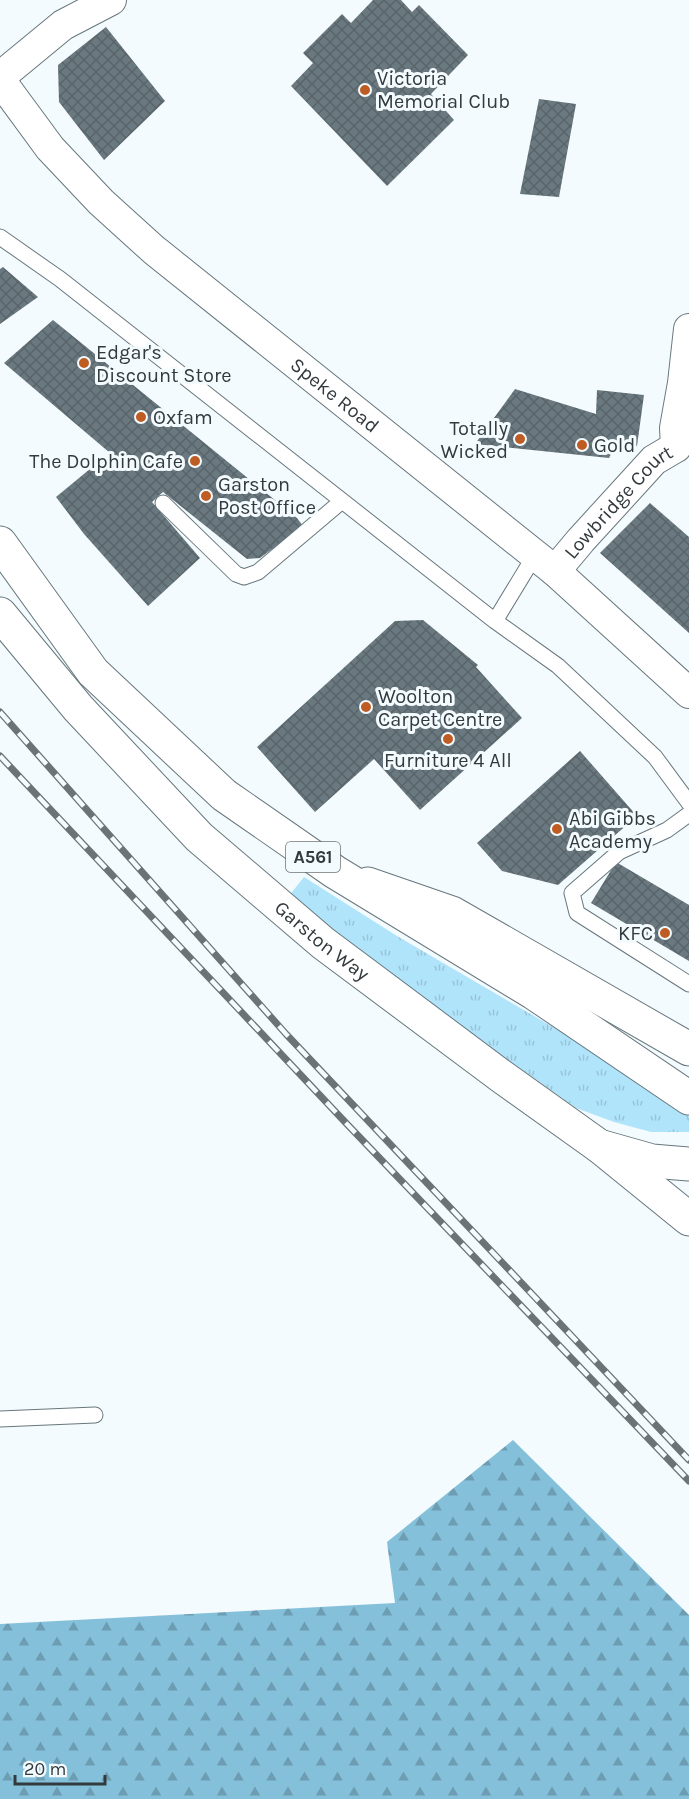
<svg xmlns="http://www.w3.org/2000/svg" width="689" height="1799" font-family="Karla,sans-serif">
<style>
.grass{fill:url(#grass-tufts)}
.forest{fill:url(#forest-firs)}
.building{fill:url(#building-cross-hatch)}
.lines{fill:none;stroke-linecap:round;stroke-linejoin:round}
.lane-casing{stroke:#67777d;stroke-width:17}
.street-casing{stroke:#67777d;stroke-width:32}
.secondary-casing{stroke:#67777d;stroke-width:35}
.highway-casing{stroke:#67777d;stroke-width:35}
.lane{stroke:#fff;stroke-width:15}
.street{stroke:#fff;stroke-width:30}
.secondary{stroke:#fff;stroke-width:33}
.highway{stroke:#fff;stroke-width:33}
.rail-casing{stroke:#6c7376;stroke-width:7}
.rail{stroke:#f4fbfe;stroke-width:4.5;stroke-dasharray:14;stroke-linecap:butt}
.poi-dot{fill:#be5c23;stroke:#f4fbfe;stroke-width:2}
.labels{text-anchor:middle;stroke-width:6;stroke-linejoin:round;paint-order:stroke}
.shield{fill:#f4fbfe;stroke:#6d7477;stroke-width:1.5}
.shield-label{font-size:18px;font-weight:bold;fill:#333a3d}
.poi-label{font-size:20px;fill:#333a3d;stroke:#f4fbfe;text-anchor:start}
.street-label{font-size:20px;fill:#333a3d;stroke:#f4fbfe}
</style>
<defs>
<pattern id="grass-tufts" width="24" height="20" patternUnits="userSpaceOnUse" patternTransform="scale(1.5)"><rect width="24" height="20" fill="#b0e4fb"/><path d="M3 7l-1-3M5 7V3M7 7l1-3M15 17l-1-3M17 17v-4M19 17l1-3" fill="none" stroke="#98c4d8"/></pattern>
<pattern id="forest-firs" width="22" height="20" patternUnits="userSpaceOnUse" patternTransform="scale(1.5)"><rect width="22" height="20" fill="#85c0da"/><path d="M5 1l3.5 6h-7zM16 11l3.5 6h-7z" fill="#6d9db2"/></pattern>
<pattern id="building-cross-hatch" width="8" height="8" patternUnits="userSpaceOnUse" patternTransform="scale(1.5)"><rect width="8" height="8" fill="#6a7980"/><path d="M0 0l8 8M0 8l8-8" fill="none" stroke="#58646a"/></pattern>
</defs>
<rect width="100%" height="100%" fill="#f4fbfe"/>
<path class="grass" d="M304 877 397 936 618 1065 689 1116V1132H651L614 1122 576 1108 466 1030 288 897Z"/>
<path class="forest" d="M513 1440 689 1615V1799H0V1624L395 1603 387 1542Z"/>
<path class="building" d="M373 0H401L412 12 419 5 468 55 431 94 454 120 387 186 291 86 313 63 303 53 342 14 351 23Z
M106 27 165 101 104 160 59 102 58 65Z
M539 99 576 104 559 197 520 194Z
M3 267 38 297 0 324V269Z
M53 320 297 518 303 526 260 558 247 559 163 492 152 502 200 558 148 606 84 534 56 497 102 459 111 470 119 464 110 453 4 363Z
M515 389 596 414 597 390 644 395 637 446 616 445 609 458 475 444Z
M650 503 689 537V633L600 553Z
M423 620 478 665 476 667 522 718 420 810 374 759 315 812 257 747 395 621Z
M580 751 637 816 558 885 502 871 477 843Z
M616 862 689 905V961L591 903Z"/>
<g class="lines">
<defs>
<path id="lane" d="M0 237 60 279 495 621
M163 503 236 574 244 577 258 572 342 501
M535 555 495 621 558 666 655 757 689 803
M689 814 667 830 619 852 572 893 577 913 689 984
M0 1419 95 1415"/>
<g id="street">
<path d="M0 77 63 25 111 0"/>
<path id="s1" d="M0 80 50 148 101 202 154 250 555 571 689 693"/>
<path d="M676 447 675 428 683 383 689 329"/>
<path id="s2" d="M555 571 581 540 654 460 676 447"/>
</g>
<path id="secondary" d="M368 884 452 913 689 1049
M599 1146 652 1161 689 1164"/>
<g id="highway">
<path d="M0 543 93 672 224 795 335 872 534 993 689 1098"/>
<path id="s3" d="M0 614 78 708 199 837 323 943 501 1076 599 1146 689 1219"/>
</g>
</defs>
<use href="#lane" class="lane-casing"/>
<use href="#street" class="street-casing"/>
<use href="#secondary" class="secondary-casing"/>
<use href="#highway" class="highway-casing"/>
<use href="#lane" class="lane"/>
<use href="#street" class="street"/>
<use href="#secondary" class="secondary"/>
<use href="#highway" class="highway"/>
<defs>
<path id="rail" d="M0 712 286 1034 689 1460
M0 756 345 1122 689 1481"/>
</defs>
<use href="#rail" class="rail-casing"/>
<use href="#rail" class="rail"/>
</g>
<g class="poi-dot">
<circle cx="365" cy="90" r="6"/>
<circle cx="84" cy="363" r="6"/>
<circle cx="141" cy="417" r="6"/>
<circle cx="520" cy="439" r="6"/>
<circle cx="582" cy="445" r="6"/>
<circle cx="195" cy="461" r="6"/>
<circle cx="206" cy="496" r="6"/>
<circle cx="366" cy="707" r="6"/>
<circle cx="448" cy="739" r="6"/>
<circle cx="557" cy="829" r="6"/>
<circle cx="665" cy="933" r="6"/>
</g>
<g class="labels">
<rect class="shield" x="286" y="842" width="54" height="30" rx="4.5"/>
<g class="shield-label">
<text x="313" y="863">A561</text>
</g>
<g class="poi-label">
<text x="377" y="85">Victoria<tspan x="377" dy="23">Memorial Club</tspan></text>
<text x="96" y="359">Edgar's<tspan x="96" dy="23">Discount Store</tspan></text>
<text x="153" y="424">Oxfam</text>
<text x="508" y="435" text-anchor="end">Totally<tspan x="508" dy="23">Wicked</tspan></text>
<text x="594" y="452">Gold</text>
<text x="183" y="468" text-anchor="end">The Dolphin Cafe</text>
<text x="218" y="491">Garston<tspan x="218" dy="23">Post Office</tspan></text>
<text x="378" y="703">Woolton<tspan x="378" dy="23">Carpet Centre</tspan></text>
<text x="448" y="767" text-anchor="middle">Furniture 4 All</text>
<text x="569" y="825">Abi Gibbs<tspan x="569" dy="23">Academy</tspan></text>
<text x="653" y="940" text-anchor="end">KFC</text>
</g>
<g class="street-label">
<text dy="7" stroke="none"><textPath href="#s1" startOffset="462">Speke Road</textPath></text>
<text dy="7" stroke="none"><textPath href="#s2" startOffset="94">Lowbridge Court</textPath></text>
<text dy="7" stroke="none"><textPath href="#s3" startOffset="460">Garston Way</textPath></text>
</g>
</g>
<path d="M15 1775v9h90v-9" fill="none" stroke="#333a3d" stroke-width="3"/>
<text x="24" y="1775" font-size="18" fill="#333a3d" stroke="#f4fbfe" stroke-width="4.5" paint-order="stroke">20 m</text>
</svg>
